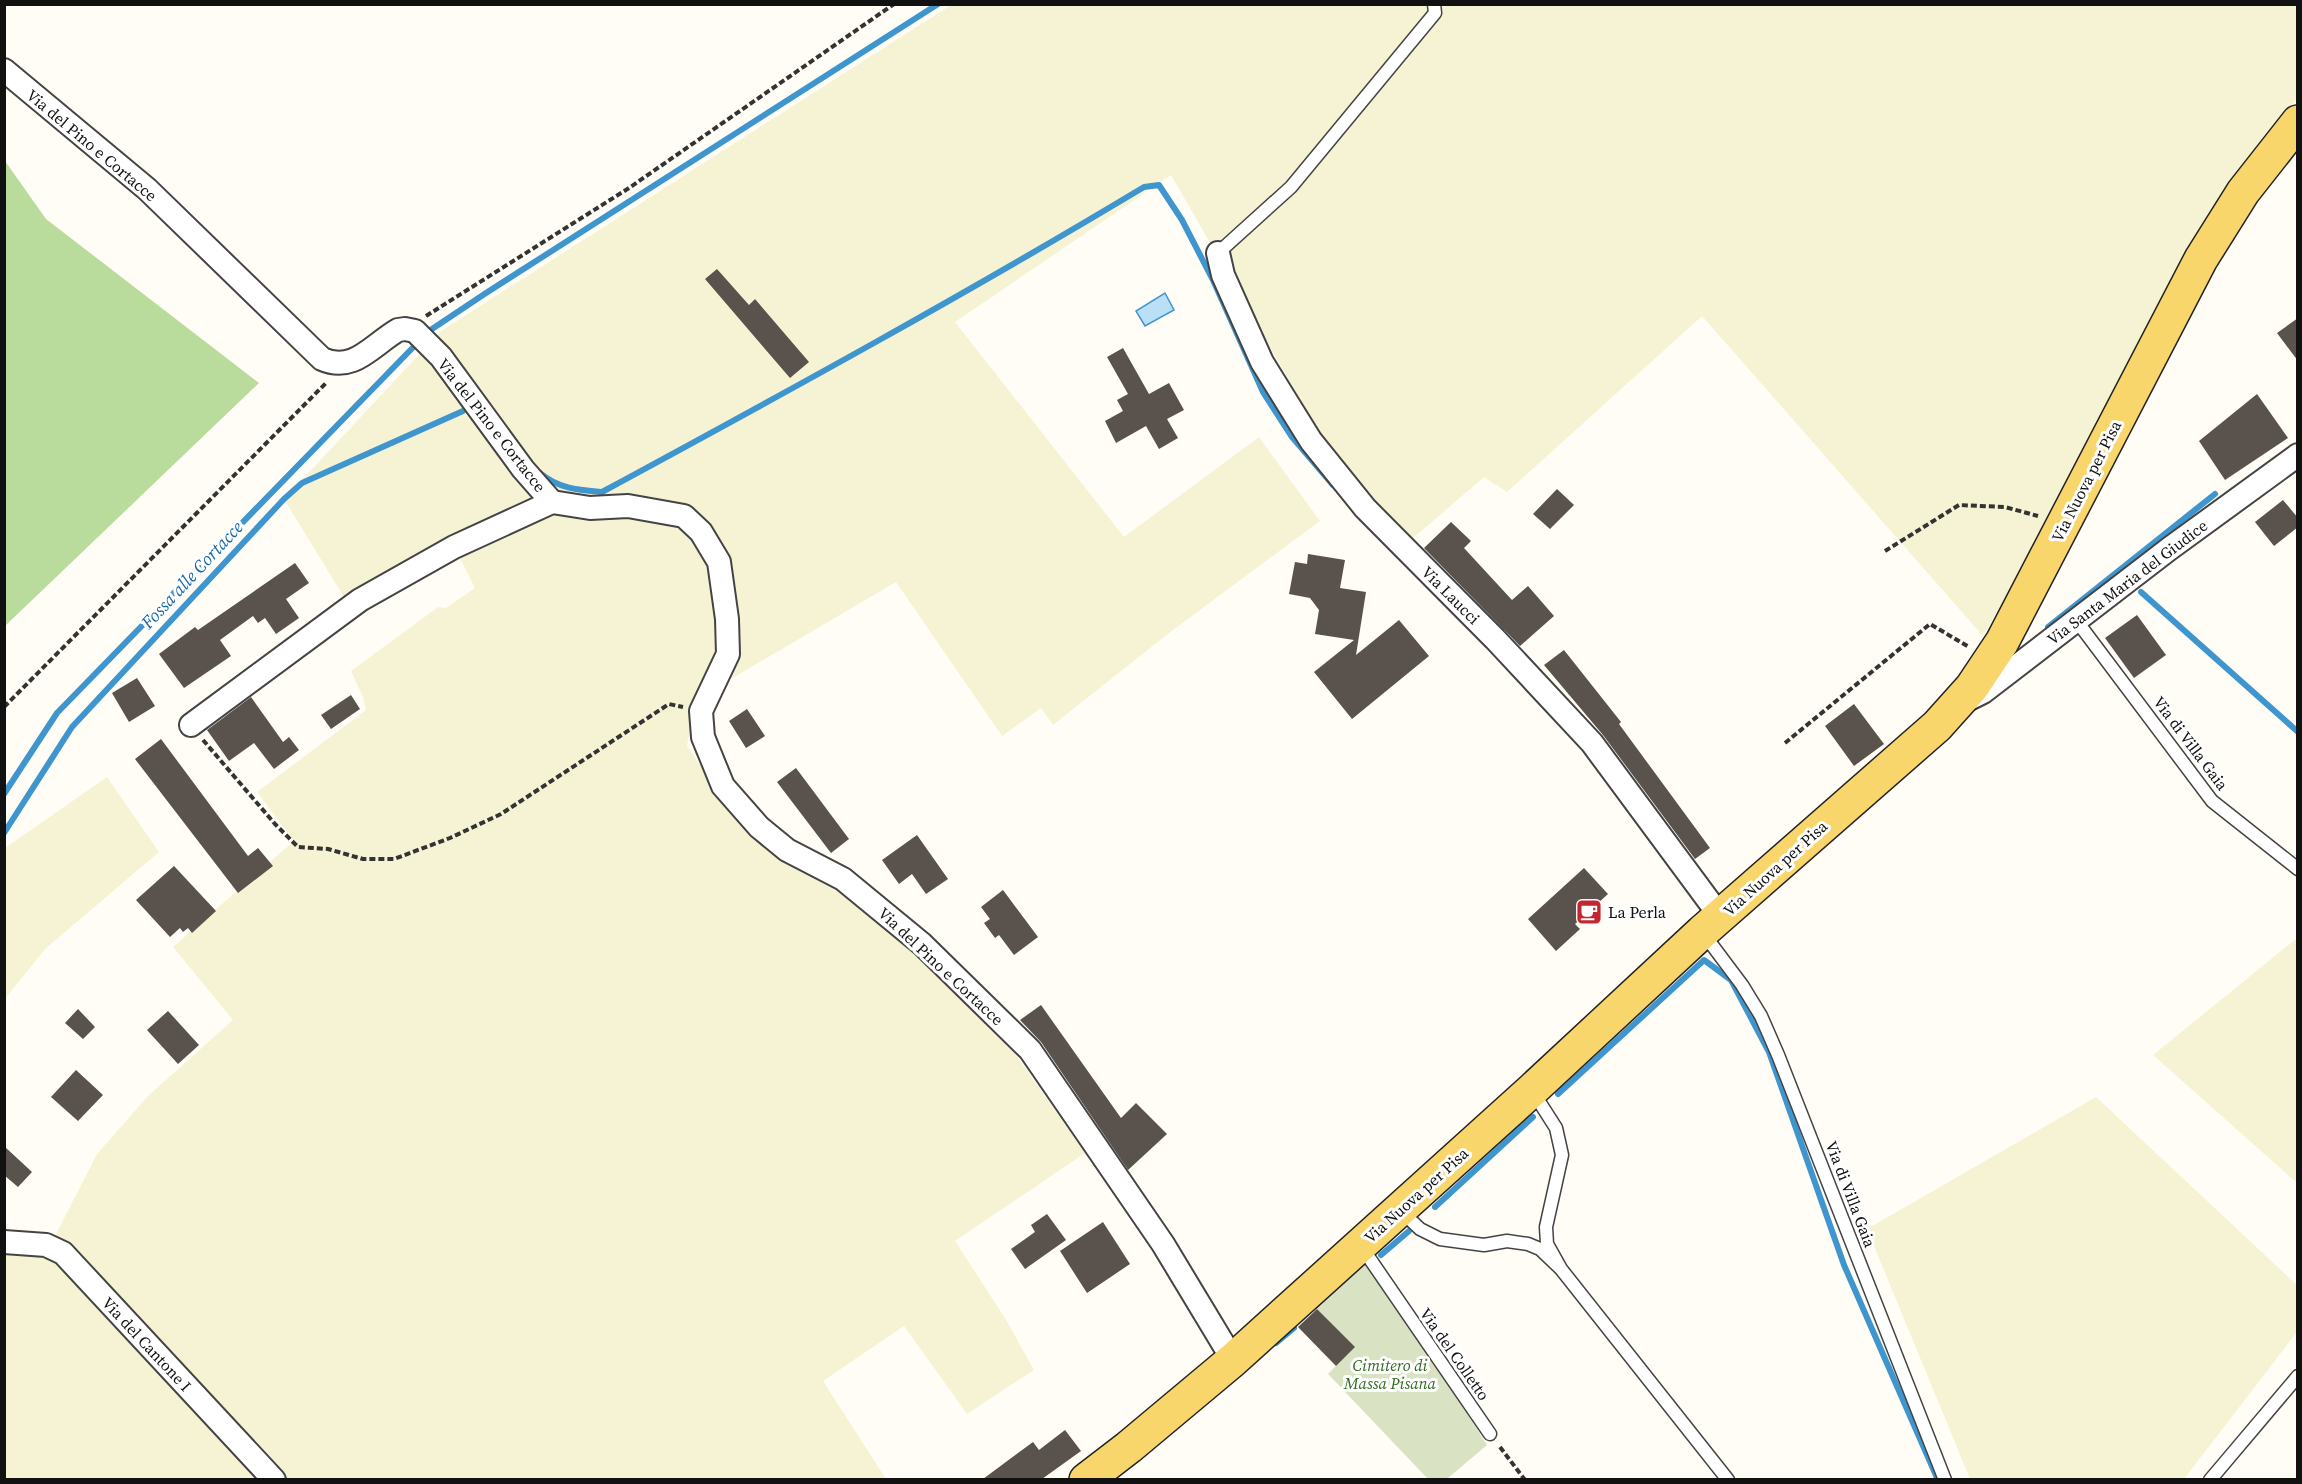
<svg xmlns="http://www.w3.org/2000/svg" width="2302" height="1484" font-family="'Source Serif 4',serif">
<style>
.farmland{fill:#f6f3d4}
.forest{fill:#b9dc9c}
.cemetery{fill:#d9e3c4}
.water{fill:#b9e0f7;stroke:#3f96cf;stroke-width:1.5}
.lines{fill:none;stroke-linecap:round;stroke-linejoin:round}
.stream{stroke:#3f96cf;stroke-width:6}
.building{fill:#5a524d}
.service-casing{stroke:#444;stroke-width:15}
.minor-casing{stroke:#444;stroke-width:26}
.primary-casing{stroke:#222;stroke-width:36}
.path{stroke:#333;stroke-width:4;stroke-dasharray:6 3;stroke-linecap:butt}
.service{stroke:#fff;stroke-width:12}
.minor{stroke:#fff;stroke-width:22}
.primary{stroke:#f9d66b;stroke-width:33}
.labels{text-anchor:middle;stroke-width:6;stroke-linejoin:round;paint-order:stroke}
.street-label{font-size:16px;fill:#111;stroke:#fff}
.poi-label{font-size:16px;fill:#111;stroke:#fff;text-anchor:start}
.park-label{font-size:16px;font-style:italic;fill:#2f6b1f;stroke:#fff}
.water-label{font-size:18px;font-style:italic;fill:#1768a6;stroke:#fff}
</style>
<rect width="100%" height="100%" fill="#fffdf5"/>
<path class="farmland" d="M951 5H2297V98L2254 149 2236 174 2199 236 2096 439 1983 636 1702 316 1507 492 1484 477 1411 540 1323 439 1171 175 955 322 1124 537 1259 437 1320 521 1169 633 1053 725 1041 708 1002 736 896 582 695 700 687 746 717 790 818 875 883 921 1009 1045 1085 1153 955 1241 1005 1318 1034 1370 967 1414 904 1326 823 1381 886 1479H5L4 1236 53 1240 97 1154 148 1096 233 1020 173 947 294 841 257 792 366 710 363 697 351 671 438 607 446 608 475 588 458 554 350 607 284 499 441 331Z
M107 777 159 852 45 949 5 999V848Z
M2297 938V1183L2153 1055Z
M2096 1097 2297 1285V1332L2184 1479H1970L1867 1229Z"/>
<path class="forest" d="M5 161 46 219 259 383 5 626Z"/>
<path class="cemetery" d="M1368 1258 1487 1445 1447 1479H1428L1328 1374 1354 1347 1314 1306Z"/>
<path class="water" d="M1165 293 1174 310 1145 326 1136 311Z"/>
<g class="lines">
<path class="stream" d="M540 473C559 489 579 490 602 492 785 393 966 294 1144 187L1159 185 1182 220 1213 280 1263 392 1292 437 1333 485
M2141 592 2298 732
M2048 627 2215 494
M4 794 57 713 429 331 486 293 938 4
M4 833 72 727 284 499 302 483 463 411
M1558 1094 1704 960 1731 980 1769 1052 1844 1265 1938 1480
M1435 1207 1533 1117
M1381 1255 1409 1231
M1276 1343 1294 1328"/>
</g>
<path class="building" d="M717 269 749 305 755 299 809 362 790 378 705 279Z
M2298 318V361L2277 333Z
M1123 348 1149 394 1169 383 1184 410 1167 419 1178 438 1159 449 1146 426 1116 443 1105 421 1123 411 1117 400 1128 394 1107 357Z
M2257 394 2288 438 2225 480 2199 441Z
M1557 489 1574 505 1550 529 1533 514Z
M2283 500 2298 518V527L2274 546 2255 522Z
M1451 522 1471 541 1464 548 1512 600 1528 586 1554 616 1520 646 1424 548Z
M1308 554 1345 560 1340 588 1366 592 1356 655 1399 620 1429 656 1352 719 1314 672 1354 640 1315 634 1319 610 1310 598 1289 594 1295 562 1307 564Z
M295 563 309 583 286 599 299 618 276 634 265 618 258 623 253 616 220 640 231 656 184 688 159 654 195 627 198 630Z
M2137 615 2166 655 2134 678 2105 638Z
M1564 650 1621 722 1619 724 1710 848 1695 859 1603 735 1544 665Z
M137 678 155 706 129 722 112 693Z
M351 695 360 709 331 729 321 715Z
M251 697 283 742 289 737 299 750 274 769 254 743 229 761 207 730Z
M1854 704 1884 744 1854 766 1825 726Z
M747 709 765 736 746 748 729 721Z
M161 739 248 856 258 848 273 866 238 893 135 759Z
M796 768 849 839 831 853 777 782Z
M917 835 948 879 926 894 912 874 899 884 882 860Z
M174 866 216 911 192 933 188 928 183 932 180 928 170 937 136 900Z
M1584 868 1608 894 1575 924 1580 929 1556 951 1528 919Z
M1003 890 1038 937 1014 955 999 935 995 938 984 923 990 919 981 907Z
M1041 1005 1121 1118 1136 1103 1167 1134 1128 1170 1041 1042 1020 1020Z
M78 1009 95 1027 83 1039 65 1023Z
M168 1011 199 1045 178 1064 147 1030Z
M76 1070 103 1095 78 1121 51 1097Z
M4 1146 32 1172 18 1187 4 1175Z
M1047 1214 1066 1240 1025 1269 1011 1249 1035 1232 1031 1225Z
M1103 1222 1130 1264 1087 1293 1060 1251Z
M1317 1309 1355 1347 1336 1366 1298 1327Z
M1065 1430 1081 1451 1042 1479H983L1033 1442 1039 1450Z"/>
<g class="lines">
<defs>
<path id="service" d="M1218 253 1291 187 1435 13 1434 4
M2076 620 2212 801 2298 869
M1703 933 1742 985 1761 1016 1778 1055 1945 1480
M1401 1211 1420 1229 1440 1239 1484 1245 1507 1241 1528 1244 1540 1249 1561 1269 1547 1244 1546 1227 1562 1155 1556 1128 1533 1092
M1361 1246 1490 1434
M1561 1269 1728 1480
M2210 1480 2298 1376"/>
<path id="minor" d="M4 70 147 189 322 359C354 373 372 345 398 330L405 329 415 331 441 357 523 469 552 502 590 508 628 506 684 516 701 532 719 562 727 619 728 654 701 711 703 737 723 786 759 827 787 850 843 879 922 944 1030 1050 1163 1244 1233 1360
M1218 253 1223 275 1262 362 1311 441 1365 508 1495 639 1592 743 1720 916
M1969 699 1983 692 2169 549 2298 455
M191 725 360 600 454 547 552 502
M4 1242 46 1245 63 1253 274 1480"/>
<path id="primary" d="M1086 1480 1129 1447 1233 1360 1532 1090 1702 932 1937 726 1972 687 2002 642 2201 259 2243 192 2298 122"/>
</defs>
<use href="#service" class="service-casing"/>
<use href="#minor" class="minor-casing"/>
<use href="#primary" class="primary-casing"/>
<path class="path" d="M426 316 629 188 894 4
M1885 551 1959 505 2005 507 2038 516
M4 707 327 382
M203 740 275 824 298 847 328 849 363 859H394L450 838 501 814 669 704 683 707
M1785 743 1930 624 1969 647
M1500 1447 1525 1480"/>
<use href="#service" class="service"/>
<use href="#minor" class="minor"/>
<use href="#primary" class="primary"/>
</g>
<defs>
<symbol id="cafe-square" viewBox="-11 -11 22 22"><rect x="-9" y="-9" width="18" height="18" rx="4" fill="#c4262e" stroke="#fff"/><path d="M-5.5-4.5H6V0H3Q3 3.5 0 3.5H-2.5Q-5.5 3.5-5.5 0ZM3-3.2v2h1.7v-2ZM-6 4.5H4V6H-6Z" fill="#fff"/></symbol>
</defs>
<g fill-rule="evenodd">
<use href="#cafe-square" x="1574" y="897" width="30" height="30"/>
</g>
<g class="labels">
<g class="street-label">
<text transform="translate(92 145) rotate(40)" y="6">Via del Pino e Cortacce</text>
<text transform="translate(492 425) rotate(52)" y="6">Via del Pino e Cortacce</text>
<text transform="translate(2086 481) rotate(-63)" y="6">Via Nuova per Pisa</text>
<text transform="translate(2127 582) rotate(-37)" y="6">Via Santa Maria del Giudice</text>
<text transform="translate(1451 595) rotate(45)" y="6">Via Laucci</text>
<text transform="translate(2191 743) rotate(53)" y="6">Via di Villa Gaia</text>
<text transform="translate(1775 868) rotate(-42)" y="6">Via Nuova per Pisa</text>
<text transform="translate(941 966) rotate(43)" y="6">Via del Pino e Cortacce</text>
<text transform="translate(1851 1194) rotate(69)" y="6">Via di Villa Gaia</text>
<text transform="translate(1416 1195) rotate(-42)" y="6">Via Nuova per Pisa</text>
<text transform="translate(147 1344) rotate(47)" y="6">Via del Cantone I</text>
<text transform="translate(1455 1354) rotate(55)" y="6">Via del Colletto</text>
</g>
<g class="poi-label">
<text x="1608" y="918">La Perla</text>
</g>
<g class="park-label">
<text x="1390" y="1371">Cimitero di<tspan x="1390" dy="18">Massa Pisana</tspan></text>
</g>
<g class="water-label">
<text transform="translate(192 575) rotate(-47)" y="6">Fossa alle Cortacce</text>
</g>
</g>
<rect width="2302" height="1484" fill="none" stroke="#111111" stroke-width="12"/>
</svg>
